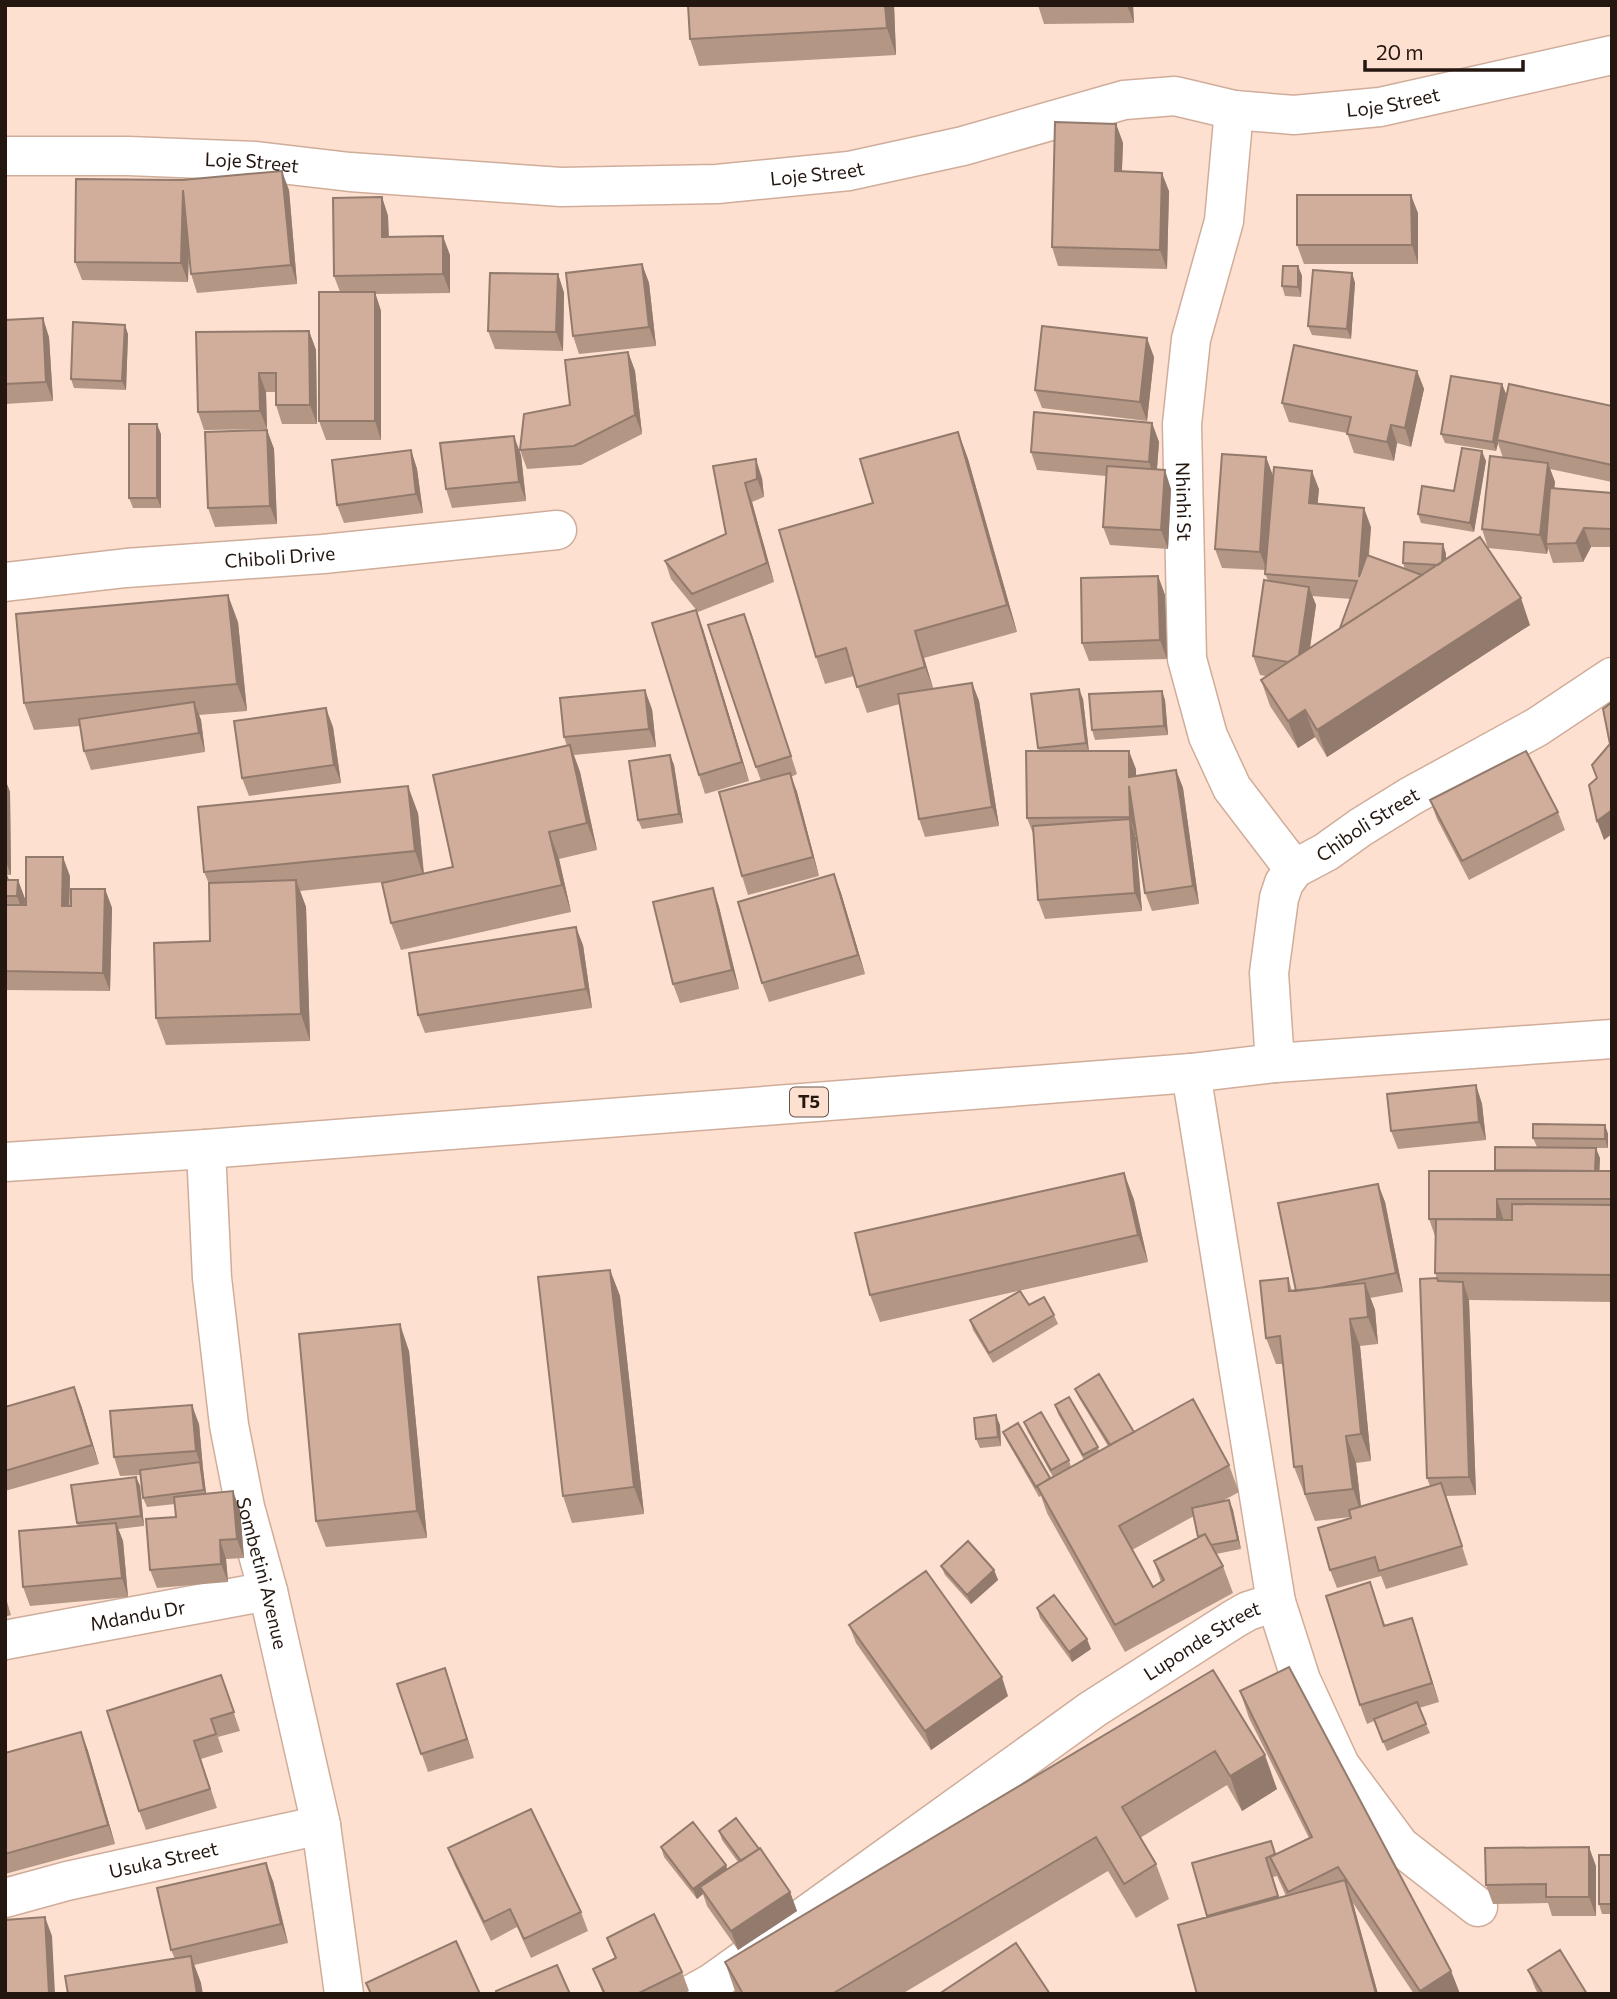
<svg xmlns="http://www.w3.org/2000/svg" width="1617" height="1999" font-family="Commissioner,sans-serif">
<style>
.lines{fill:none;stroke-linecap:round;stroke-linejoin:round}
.street-casing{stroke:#d0ad9a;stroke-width:41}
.highway-casing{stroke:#d0ad9a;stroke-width:41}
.street{stroke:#fff;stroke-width:38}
.highway{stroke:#fff;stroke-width:38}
.wall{fill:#b49685;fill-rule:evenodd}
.shaded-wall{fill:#927a6c}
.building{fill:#d1ae9b;stroke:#927a6c;stroke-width:2}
.labels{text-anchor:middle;stroke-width:6;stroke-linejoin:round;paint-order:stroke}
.shield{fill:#fee0d0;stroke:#65534a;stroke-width:2}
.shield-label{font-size:18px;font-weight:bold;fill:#241710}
.street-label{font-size:19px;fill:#241710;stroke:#fee0d0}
</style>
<rect width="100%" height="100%" fill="#fee0d0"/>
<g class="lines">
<defs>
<g id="street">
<path id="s1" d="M1234 110 1224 221 1191 339 1182 424 1187 659 1208 736 1232 788 1294 869"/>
<path id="s2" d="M5 156H128L256 161 350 172 561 187 717 184 849 171 963 146 1124 100 1175 96 1234 110 1294 115 1380 107 1612 55"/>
<path id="s3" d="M5 582 126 568 323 554 557 530"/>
<path id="s4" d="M1275 1063 1269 973 1279 898 1284 883 1294 869 1326 852 1361 827 1411 796 1537 727 1612 677"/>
<path id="s5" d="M206 1149 212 1278 229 1425 245 1507 268 1591 321 1825 344 1994"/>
<path d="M1276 1602 1301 1680 1340 1765 1400 1846 1478 1907"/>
<path id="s6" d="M5 1640 268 1591"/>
<path id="s7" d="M5 1898 67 1881 321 1825"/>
<path id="s8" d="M692 1994 712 1983 1093 1709 1234 1619 1248 1611 1276 1602 1191 1073"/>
</g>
<path id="highway" d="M5 1162 206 1149 1191 1073 1275 1063 1612 1039"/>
</defs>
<use href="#street" class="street-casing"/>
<use href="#highway" class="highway-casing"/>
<use href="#street" class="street"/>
<use href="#highway" class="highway"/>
</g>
<path class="wall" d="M688 5H894L896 55 699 66 690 39Z
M1038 5H1133L1134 23 1044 24Z
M1116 124 1123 143 1122 171 1169 191 1167 269 1058 266 1052 247Z
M289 190 297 284 197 293 191 274 189 251 188 282 82 280 75 262Z
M382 197 388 216 389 237 450 255V293L375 294 381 311V440H326L319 421 340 292 334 276Z
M1418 213V264H1304L1297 245Z
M642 264 649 283 656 346 579 354 573 336Z
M1298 266 1302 276 1301 297 1285 296 1282 286Z
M1352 273 1355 283 1351 339 1312 335 1308 326Z
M558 274 564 293 563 351 495 349 488 331Z
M5 320 49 337 53 401 5 404Z
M309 331 316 350 317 424H282L276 405V392H266L267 429 204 430 198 412Z
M128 334 126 390 74 388 71 379Z
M628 352 635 371 642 434 581 465 527 469 520 450Z
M1154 357 1147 421 1042 408 1035 390Z
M1417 371 1424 389 1411 447 1397 443 1394 461 1354 453 1347 433 1289 422 1282 403Z
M1502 384 1506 394 1504 408 1612 406V482L1550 469 1555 482 1554 489 1612 493V547H1591L1583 562 1553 563 1548 548 1547 554 1488 548 1482 529 1503 458 1498 443 1496 451 1445 443 1441 434Z
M1152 423 1159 442 1157 469 1171 489 1168 549 1110 545 1103 527 1106 476 1037 470 1031 452Z
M267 430 274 449 277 524 215 527 208 508Z
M958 432 968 459 1017 632 924 658 933 689 972 683 979 701 999 826 925 837 919 819 900 704 867 713 854 676 825 684 816 657 873 503Z
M161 434V508H133L129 498Z
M411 450 417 469 423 513 344 523 337 505Z
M521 455 526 501 452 508 446 489Z
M1266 457 1273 476 1319 489 1317 504 1371 527 1369 556 1405 569 1403 563 1443 544 1446 554V560L1530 625 1327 757 1315 737 1298 748 1270 706 1261 680 1266 676 1260 675 1253 656 1268 580 1265 574 1266 570 1222 568 1215 549ZM1312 596 1351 599 1340 628 1310 648 1316 605Z
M1486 461 1474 532 1421 523 1418 514 1454 491Z
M713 466 762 478 764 497 752 502 774 582 698 612 671 579 665 561 726 534Z
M1158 576 1165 595 1167 659 1089 661 1082 643Z
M744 614 797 774 791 777 797 792 819 876 748 895 742 876 761 781 756 767Z
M238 622 247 711 199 715 201 720 205 752 91 770 84 751 80 726 34 730 24 703Z
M703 629 749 781 705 794 699 775Z
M1162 691 1165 700 1168 735 1095 740 1092 730Z
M1083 699 1089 751 1136 769V776L1176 770 1183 788 1199 904 1152 911 1145 893 1136 835H1135L1142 911 1045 919 1038 900 1034 836 1027 818 1039 751 1038 748Z
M652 709 656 747 574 755 580 772 597 850 559 859 571 912 401 950 391 923 384 882 300 891 306 907 310 1041 166 1045 156 1018 210 941 209 884 204 872 418 813 424 873 453 867 567 746 564 737Z
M333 727 341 783 249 796 242 778Z
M670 755 674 765 683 823 642 829 638 820Z
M5 779 10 792 11 875H7L9 880H18L25 899V905L70 876 69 906 105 889 112 908 110 991 5 990Z
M1430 800 1558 812 1565 830 1469 880 1437 819Z
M834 874 841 893 865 974 769 1002 762 983Z
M713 888 719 907 739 989 680 1003 673 984Z
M583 945 592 1008 425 1033 418 1015Z
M1476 1085 1482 1104 1486 1140 1398 1149 1391 1131Z
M1605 1125 1608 1134V1148H1561L1600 1158 1599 1171H1612V1302L1469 1300 1476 1495 1446 1496 1468 1565 1386 1589 1381 1576 1337 1588 1330 1570 1351 1518V1517L1315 1521 1294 1467 1283 1364H1276L1266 1338 1288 1278 1292 1291H1296L1378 1184 1385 1202 1403 1292 1370 1298 1375 1310 1378 1344 1360 1346 1371 1461 1356 1463 1361 1507 1430 1486 1427 1478 1437 1278 1435 1273V1236L1429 1219 1495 1171 1537 1147 1533 1138Z
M1124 1173 1134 1200 1148 1262 880 1322 870 1295Z
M610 1270 620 1296 644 1514 572 1523 563 1496Z
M1029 1305 1054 1315 1058 1324 993 1363 973 1330 970 1320Z
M409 1351 427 1538 326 1547 316 1521Z
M1075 1389 1134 1432 1229 1465 1239 1492 1219 1503 1229 1500 1233 1510 1241 1549 1216 1554 1223 1566 1233 1593 1125 1652 1047 1513 1041 1496 1039 1497 1007 1441 1003 1432 1050 1478 1053 1477 1028 1432 1024 1422 1069 1460 1071 1467 1084 1460 1058 1414 1055 1405 1098 1447 1099 1451 1108 1446 1079 1398ZM1194 1516 1198 1537 1154 1561 1161 1582 1153 1587 1132 1550Z
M81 1405 99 1464 5 1491V1407Z
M199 1424 203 1469 206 1494 240 1510 244 1558 226 1559 228 1582 157 1588 150 1570 176 1517 175 1504 147 1507 143 1498 140 1475 120 1476 114 1457Z
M1000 1425 1001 1446 980 1448 976 1439Z
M136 1477 140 1486 144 1526 118 1529 123 1541 128 1597 30 1606 23 1587 78 1526 77 1523Z
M941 1566 994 1570 998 1580 971 1604 945 1575Z
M1370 1582 1385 1625 1412 1618 1439 1702 1419 1708 1430 1733 1387 1751 1374 1721 1367 1724 1360 1705Z
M5 1595 11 1615 5 1617Z
M1037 1608 1091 1649 1072 1662 1040 1618Z
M849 1625 1008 1696 931 1750 856 1643Z
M1213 1670 1277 1789 1242 1811 1227 1785 1140 1838 1156 1864 1169 1899 1136 1918 1108 1871 902 1994H736L725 1962Z
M221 1675 240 1731 218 1737 223 1752 201 1759 217 1808 146 1830 139 1811Z
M397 1684 451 1687 474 1758 428 1772Z
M1240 1691 1451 1971 1460 1994H1414L1353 1903 1378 1994H1197L1207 1917 1192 1863 1271 1841 1276 1854 1309 1838 1249 1718ZM1277 1876 1286 1896 1279 1897 1273 1877Z
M81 1732 88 1751 115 1844 5 1874V1753Z
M719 1831 790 1892 797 1911 738 1950 707 1906 703 1894 697 1899 664 1857 661 1847 727 1869 738 1862 722 1840Z
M448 1848 581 1912 588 1931 531 1958 517 1927 491 1941 455 1866Z
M1612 1855V1914H1602L1599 1904Z
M1596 1866V1916H1552L1548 1903 1493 1904 1486 1885Z
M273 1881 288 1943 194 1965 201 1983 175 1959 171 1950Z
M607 1938 682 1972 689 1991 683 1994H603L593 1969 615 1958Z
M1528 1970 1587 1994H1538L1535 1988Z"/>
<path class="shaded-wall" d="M885 5H894L896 55 887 28Z
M1127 5H1133L1134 23Z
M1116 124 1123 143 1121 190 1115 171Z
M282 171 289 190 297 284 291 265Z
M1162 173 1169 191 1167 269 1160 250Z
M183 190 190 208 188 282 181 263Z
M1411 195 1418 213V264L1412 245Z
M382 197 388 216 389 256 382 237Z
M443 236 450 255V293L443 274Z
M642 264 649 283 656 346 649 327Z
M1298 266 1302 276 1301 297 1298 287Z
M1352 273 1355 283 1351 339 1347 329Z
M558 274 564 293 563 351 556 332Z
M375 292 381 311V440L375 421Z
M43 318 49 337 53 401 46 382Z
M125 325 128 334 126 390 122 381Z
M309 331 316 350 317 424 310 405Z
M1147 338 1154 357 1147 421 1140 402Z
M628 352 635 371 642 434 635 415Z
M1417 371 1424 389 1411 447 1405 428Z
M259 373 266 392 267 429 260 411Z
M1502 384 1506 394 1498 441 1497 440 1498 443 1496 451 1493 442Z
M1152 423 1159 442 1156 481 1149 462Z
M157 424 161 434V508L157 498Z
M1391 425 1397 443 1394 461 1387 442Z
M267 430 274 449 277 524 270 506Z
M958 432 968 459 1017 632 1007 605Z
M514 436 521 455 526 501 519 482Z
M411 450 417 469 423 513 416 494Z
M1482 451 1486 461 1474 532 1470 523Z
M1266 457 1273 476 1267 571 1260 552Z
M756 459 762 478 764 497 757 479Z
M1548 463 1555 482 1548 544H1546L1548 548 1547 554 1540 535Z
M1165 470 1171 489 1168 549 1161 530Z
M1312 471 1319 489 1316 522 1309 503Z
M745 483 752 502 774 582 767 563Z
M1364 508 1371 527 1365 595 1359 577Z
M1584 528 1591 547 1583 562 1576 543Z
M1443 544 1446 554V575L1442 565Z
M1158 576 1165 595 1167 659 1160 640Z
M1309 587 1316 605 1305 682 1298 663Z
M228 595 238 622 247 711 237 684Z
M1521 598 1530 625 1327 757 1317 730Z
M696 610 703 629 749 781 742 762Z
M744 614 751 632 797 774 791 756Z
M915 631 924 658 935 694 925 667Z
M972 683 979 701 999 826 992 807Z
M1079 689 1083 699 1089 753 1086 743Z
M645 690 652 709 656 747 649 729Z
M1162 691 1165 700 1168 735 1164 726Z
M194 702 201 720 205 752 199 733Z
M326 708 333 727 341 783 334 765Z
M1305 710 1315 737 1298 748 1288 721Z
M570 745 580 772 597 850 587 823Z
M1129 751 1136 769V795L1129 777Z
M670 755 674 765 683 823 679 814Z
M1176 770 1183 788 1199 904 1193 886Z
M790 773 797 792 819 876 813 857Z
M5 779 10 792 11 875 5 859Z
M408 786 418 813 424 878 415 851Z
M1129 786 1136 835 1130 817Z
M1612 810V834L1604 840 1597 821Z
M1130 819 1136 838 1142 911 1135 893Z
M549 832 559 859 571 912 562 885Z
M63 857 70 876 69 924 62 906Z
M5 870 11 885 5 883Z
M834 874 841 893 865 974 858 955Z
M18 880 25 899 24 915 17 896Z
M296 880 306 907 310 1041 301 1014Z
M713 888 719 907 739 989 732 970Z
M105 889 112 908 110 991 103 973Z
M576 927 583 945 592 1008 586 989Z
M1476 1085 1482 1104 1486 1140 1479 1122Z
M1605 1125 1608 1134V1148L1605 1139Z
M1596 1148 1600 1158 1599 1182 1595 1173Z
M1124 1173 1134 1200 1148 1262 1138 1235Z
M1378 1184 1385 1202 1403 1292 1396 1273Z
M1497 1199 1503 1218V1237L1497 1219Z
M610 1270 620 1296 644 1514 634 1487Z
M1463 1282 1469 1300 1476 1495 1469 1477Z
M1365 1283 1375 1310 1378 1344 1368 1317Z
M1350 1319 1360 1346 1371 1461 1361 1434Z
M400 1324 409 1351 427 1538 417 1511Z
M74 1387 81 1405 99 1464 92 1445Z
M192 1405 199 1424 203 1469 207 1500 204 1490 200 1463 196 1451Z
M996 1415 1000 1425 1001 1446 998 1437Z
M1346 1436 1356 1463 1362 1516 1353 1489Z
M136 1477 140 1486 144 1526 141 1516Z
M1441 1483 1448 1501 1468 1565 1462 1546Z
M233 1491 240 1510 244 1558 237 1539Z
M1229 1500 1233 1510 1241 1549 1238 1540Z
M116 1523 123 1541 128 1597 122 1578Z
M220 1540 226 1559 228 1582 221 1564Z
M994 1570 998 1580 971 1604 967 1595Z
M1412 1618 1418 1636 1439 1702 1432 1683Z
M1087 1639 1091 1649 1072 1662 1069 1652Z
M445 1668 451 1687 474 1758 467 1739Z
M1002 1677 1008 1696 931 1750 925 1731Z
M81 1732 88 1751 115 1844 108 1825Z
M1265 1755 1277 1789 1242 1811 1230 1776Z
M1589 1847 1596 1866V1916L1589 1897Z
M266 1863 273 1881 288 1943 281 1924Z
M726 1865 729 1874 700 1887 703 1894 697 1899 693 1889Z
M1345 1880 1354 1907 1378 1994H1376Z
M790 1892 797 1911 738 1950 731 1931Z
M45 1917 52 1936 55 1994H49Z
M191 1956 201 1983 203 1994H197Z
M1451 1971 1460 1994H1421L1420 1991Z"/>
<path class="building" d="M688 5H885L887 28 690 39Z
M1055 122 1116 124 1115 171 1162 173 1160 250 1052 247Z
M282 171 291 265 191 274 183 190 181 263 75 262 76 179 182 180Z
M1297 195H1411L1412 245H1297Z
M382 197V237L443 236V274L334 276 333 198Z
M642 264 649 327 573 336 566 273Z
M1283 266H1298V287L1282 286Z
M1313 270 1352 273 1347 329 1308 326Z
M490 273 558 274 556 332 488 331Z
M319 292H375V421H319Z
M43 318 46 382 5 384V320Z
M73 322 125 325 122 381 71 379Z
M1042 326 1147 338 1140 402 1035 390Z
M309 331 310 405H276V373H259L260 411 198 412 196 332Z
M1294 345 1417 371 1405 428 1391 425 1387 442 1347 434 1351 417 1282 403Z
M628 352 635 415 574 446 520 450 524 414 570 405 565 360Z
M1451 376 1502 384 1493 442 1441 434Z
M1509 384 1612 406V465L1497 440Z
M1034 412 1152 423 1149 462 1031 452Z
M129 424H157V498H129Z
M267 430 270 506 208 508 205 432Z
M958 432 1007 605 915 631 925 667 857 687 846 648 816 657 779 530 873 503 860 459Z
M514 436 519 482 446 489 440 443Z
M1462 448 1482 451 1470 523 1418 514 1422 486 1454 491Z
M411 450 416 494 337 505 332 460Z
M1222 454 1266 457 1260 552 1215 549Z
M1490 456 1548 463 1540 535 1482 529Z
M756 459 757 479 745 483 767 563 692 594 665 561 726 534 713 466Z
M1107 466 1165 470 1161 530 1103 527Z
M1274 467 1312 471 1309 503 1364 508 1359 577 1367 555 1422 575 1340 628 1357 581 1265 574Z
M1550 488 1612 493V529L1584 528 1576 543 1546 544Z
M1480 537 1521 598 1317 730 1305 710 1288 721 1261 680Z
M1404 542 1443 544 1442 562 1438 565 1403 563Z
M1158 576 1160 640 1082 643 1081 578Z
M1264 580 1309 587 1299 655 1288 662 1253 656Z
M228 595 237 684 24 703 16 614Z
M696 610 742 762 699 775 652 623Z
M744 614 791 756 756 767 708 625Z
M972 683 992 807 919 819 898 694Z
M1079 689 1086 743 1038 748 1031 694Z
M645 690 649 729 564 737 560 698Z
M1162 691 1164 726 1092 730 1089 694Z
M194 702 199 733 84 751 79 719Z
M1612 702V810L1597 821 1589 785 1597 778 1592 765 1610 744 1603 709Z
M326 708 334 765 242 778 234 721Z
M570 745 587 823 549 832 562 885 391 923 382 883 453 867 433 775Z
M1026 751H1129V777L1176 770 1193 886 1145 893 1129 786 1130 817 1027 818Z
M1526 751 1558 812 1462 861 1430 800Z
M670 755 679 814 638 820 629 761Z
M790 773 813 857 742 876 719 792Z
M408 786 415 851 204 872 198 807Z
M1130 819 1135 893 1038 900 1033 826Z
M26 857H63L62 906H71V889H105L103 973 5 971V905H26Z
M834 874 858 955 762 983 738 902Z
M5 880H18L17 896H5Z
M296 880 301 1014 156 1018 154 943 210 941 209 883Z
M713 888 732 970 673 984 653 902Z
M576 927 586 989 418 1015 409 953Z
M1476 1085 1479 1122 1391 1131 1387 1094Z
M1533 1124 1605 1125V1139L1533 1138Z
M1495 1147 1596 1148 1595 1171 1495 1170Z
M1429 1171H1612V1199H1497V1219H1429Z
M1124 1173 1138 1235 870 1295 855 1233Z
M1378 1184 1396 1273 1319 1288 1296 1291 1278 1203Z
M1512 1204 1612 1205V1275L1435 1273 1436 1219 1512 1220Z
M610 1270 634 1487 563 1496 538 1277Z
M1288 1278 1289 1291 1365 1283 1368 1317 1350 1319 1361 1434 1346 1436 1353 1489 1305 1494 1302 1466 1294 1467 1280 1336 1266 1338 1260 1281Z
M1437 1278 1438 1281 1463 1282 1469 1477 1427 1478 1420 1279Z
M1020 1291 1029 1305 1044 1297 1054 1315 989 1353 970 1320Z
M400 1324 417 1511 316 1521 299 1334Z
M1099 1374 1134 1432 1110 1445 1075 1389Z
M74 1387 92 1445 5 1471V1407Z
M1069 1397 1098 1447 1083 1455 1055 1405Z
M1193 1399 1229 1465 1119 1526 1153 1587 1164 1580 1154 1561 1205 1534 1223 1566 1115 1625 1037 1486Z
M192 1405 196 1451 114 1457 110 1411Z
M1041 1412 1069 1460 1051 1470 1024 1422Z
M996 1415 998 1437 976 1439 974 1418Z
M1018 1423 1050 1478 1036 1487 1003 1432Z
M200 1462 204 1490 143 1498 140 1470Z
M136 1477 141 1516 77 1523 71 1485Z
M1441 1483 1462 1546 1379 1571 1375 1557 1330 1570 1318 1528 1351 1518 1349 1510Z
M233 1491 237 1539 220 1540 221 1564 150 1570 146 1519 176 1517 174 1497Z
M1229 1500 1238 1540 1211 1545 1205 1534 1198 1537 1192 1508Z
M116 1523 122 1578 23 1587 19 1531Z
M968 1541 994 1570 967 1595 941 1566Z
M926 1571 1002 1677 925 1731 849 1625Z
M1370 1582 1384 1626 1412 1618 1432 1683 1360 1705 1326 1596Z
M1054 1595 1087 1639 1069 1652 1037 1608Z
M1289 1667 1451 1971 1420 1991 1338 1867 1288 1892 1270 1857 1312 1837 1240 1691Z
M445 1668 467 1739 421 1754 397 1684Z
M1213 1670 1265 1755 1230 1776 1215 1751 1122 1807 1156 1864 1124 1884 1096 1837 832 1994H743L725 1962Z
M221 1675 234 1712 211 1719 216 1734 194 1741 210 1789 139 1811 107 1711Z
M1417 1702 1426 1724 1383 1742 1374 1719Z
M81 1732 108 1825 5 1854V1753Z
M531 1809 581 1912 524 1939 510 1909 484 1922 448 1848Z
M736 1818 759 1849 741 1861 719 1831Z
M693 1822 726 1865 693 1889 661 1847Z
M1271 1841 1275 1854 1266 1858 1278 1896 1207 1916 1192 1863Z
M1589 1847V1897H1546V1884L1486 1885 1485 1848Z
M760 1848 790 1892 731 1931 700 1887Z
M1599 1855H1612V1904H1599Z
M266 1863 281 1924 171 1950 157 1888Z
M1345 1880 1376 1994H1197L1178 1925Z
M654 1914 682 1972 637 1994H605L593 1969 616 1958 607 1938Z
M45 1917 49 1994H5V1920Z
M456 1941 480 1994H371L366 1983Z
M1016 1943 1050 1994H939Z
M1560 1950 1587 1994H1543L1528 1970Z
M191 1956 197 1994H68L65 1976Z
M557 1965 570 1994H497L496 1991Z"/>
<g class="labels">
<rect class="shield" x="790" y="1087.5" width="38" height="29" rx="5"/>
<g class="shield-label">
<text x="809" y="1108">T5</text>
</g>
<g class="street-label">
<text dy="7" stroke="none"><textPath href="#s2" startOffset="1402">Loje Street</textPath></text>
<text dy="7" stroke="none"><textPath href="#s2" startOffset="247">Loje Street</textPath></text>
<text dy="7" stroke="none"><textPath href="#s2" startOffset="814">Loje Street</textPath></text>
<text dy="7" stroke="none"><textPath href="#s1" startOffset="397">Nhinhi St</textPath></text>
<text dy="7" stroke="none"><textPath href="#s3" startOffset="276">Chiboli Drive</textPath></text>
<text dy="7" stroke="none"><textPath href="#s4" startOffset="285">Chiboli Street</textPath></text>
<text dy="7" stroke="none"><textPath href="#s5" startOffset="429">Sombetini Avenue</textPath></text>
<text dy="7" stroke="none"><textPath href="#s6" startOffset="135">Mdandu Dr</textPath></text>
<text dy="7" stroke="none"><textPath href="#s8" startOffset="621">Luponde Street</textPath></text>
<text dy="7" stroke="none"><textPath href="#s7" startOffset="163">Usuka Street</textPath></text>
</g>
</g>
<rect width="1617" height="1999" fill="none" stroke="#241710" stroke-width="14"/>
<path d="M1365 60v10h158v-10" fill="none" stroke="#241710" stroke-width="3.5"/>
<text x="1376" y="60" font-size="21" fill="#241710" stroke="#fee0d0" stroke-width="5" paint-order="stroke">20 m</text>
</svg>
